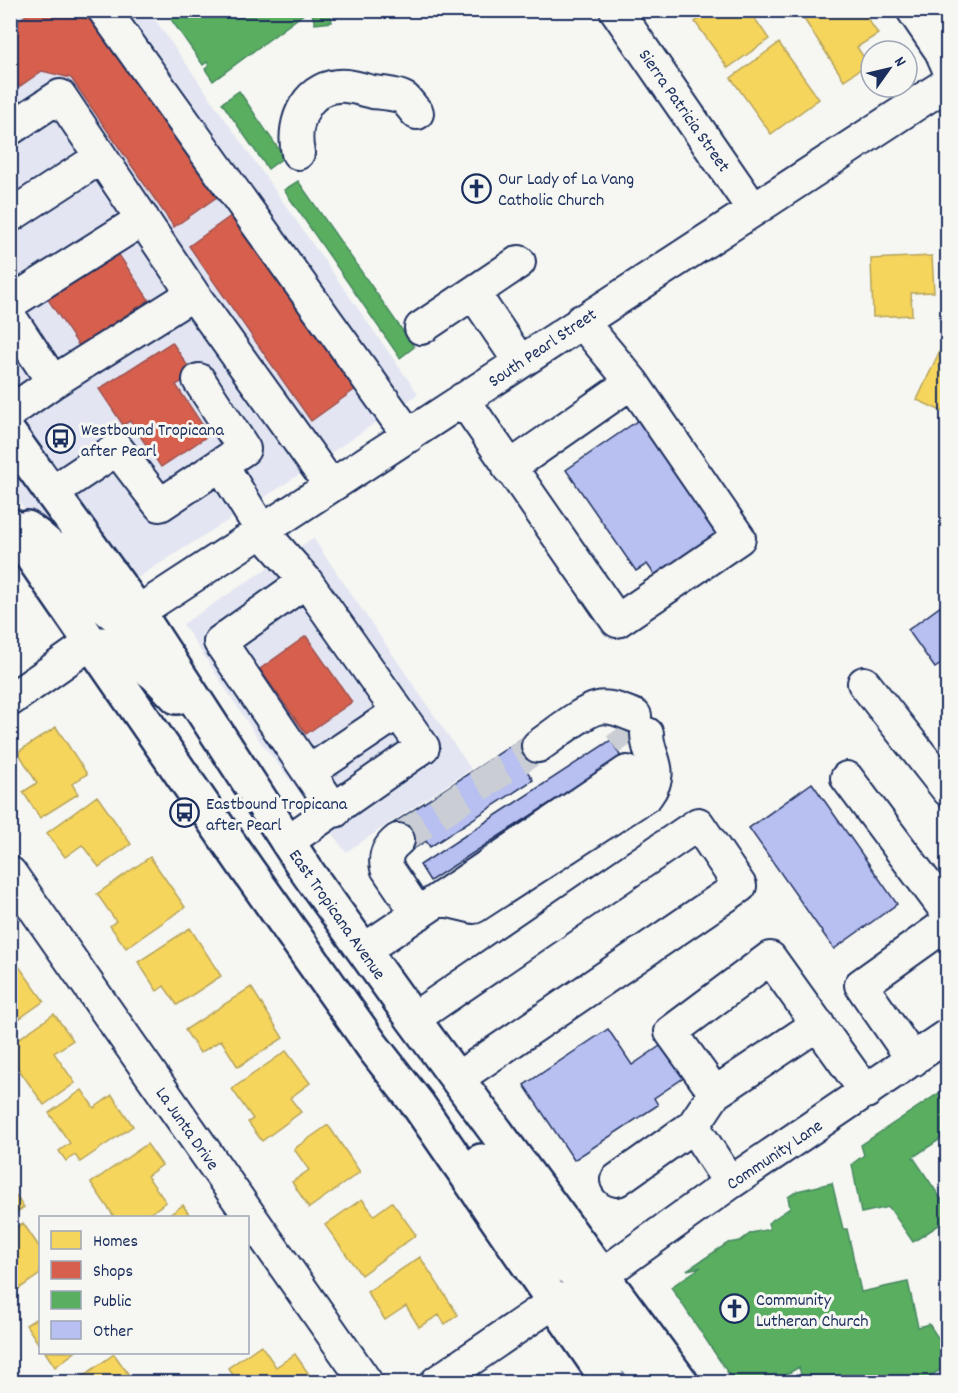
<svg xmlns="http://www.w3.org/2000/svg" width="958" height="1393" font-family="Dekko,sans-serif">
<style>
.built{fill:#e3e6f2}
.homes{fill:#f6d55c;stroke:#b4a35d;stroke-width:1.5}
.shops{fill:#d6604d;stroke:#9e5152;stroke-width:1.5}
.public{fill:#5aae61;stroke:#478860;stroke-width:1.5}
.building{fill:#b8bff1;stroke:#1b2f5e;stroke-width:1.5}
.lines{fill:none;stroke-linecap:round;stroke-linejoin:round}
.minor-tunnel{stroke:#caced4;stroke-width:32;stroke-dasharray:32 16;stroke-linecap:butt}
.minor-casing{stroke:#1b2f5e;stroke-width:36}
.major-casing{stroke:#1b2f5e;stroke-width:38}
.minor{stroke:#f6f6f2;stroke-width:32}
.major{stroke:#f6f6f2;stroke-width:33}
.labels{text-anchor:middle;stroke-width:6;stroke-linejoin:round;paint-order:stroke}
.street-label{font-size:18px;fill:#1b2f5e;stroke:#f6f6f2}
.poi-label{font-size:18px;fill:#1b2f5e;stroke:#f6f6f2;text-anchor:start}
</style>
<rect width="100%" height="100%" fill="#f6f6f2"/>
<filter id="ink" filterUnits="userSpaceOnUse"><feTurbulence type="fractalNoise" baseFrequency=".0167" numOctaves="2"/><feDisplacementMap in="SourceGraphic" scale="12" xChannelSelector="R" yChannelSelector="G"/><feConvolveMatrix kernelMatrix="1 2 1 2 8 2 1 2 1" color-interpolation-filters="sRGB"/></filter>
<g filter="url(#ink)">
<path class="built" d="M10 11H149L418 394 279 488 93 606 11 490Z
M313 538 471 769 346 852 259 740 183 624Z
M947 1360V1382H913Z"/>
<path class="homes" d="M697 10H749L769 39 728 68 695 22 702 17Z
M798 10H812L816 17 825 10H862L878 34 857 47 868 64 844 80Z
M779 43 819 99 771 134 731 78Z
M932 256 934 292 911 293 912 315 873 317 871 259Z
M942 346 948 349V414L917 400Z
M56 727 87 774 72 784 78 794 40 818 23 792 37 783 18 752Z
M97 796 131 844 99 867 82 845 65 857 47 833Z
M150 857 185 907 126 948 110 926 116 921 97 894Z
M190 928 221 976 177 1005 164 986 157 991 138 962Z
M10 954 44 1001 10 1025Z
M251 987 283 1038 238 1067 221 1040 200 1053 185 1030Z
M54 1014 73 1040 54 1053 75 1083 44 1105 10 1057V1045Z
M286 1051 310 1083 290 1098 301 1112 262 1141 248 1122 253 1119 232 1089Z
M82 1090 94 1108 112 1095 133 1126 80 1162 75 1155 66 1161 59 1151 70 1143 49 1113Z
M328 1125 360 1172 309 1208 292 1182 309 1170 294 1149Z
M147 1144 162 1165 147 1176 166 1202 144 1218H115L91 1183Z
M10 1188 24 1207 10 1217Z
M362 1199 374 1215 392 1202 416 1235 361 1275 325 1225Z
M183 1205 191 1218H165Z
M23 1223 40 1248V1274L10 1295V1231Z
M420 1257 458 1315 445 1324 439 1315 419 1327 406 1306 385 1320 367 1292Z
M40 1316V1346L26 1325Z
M261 1345 276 1367 295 1354 313 1380 310 1382H238L228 1368Z
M45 1352H75L55 1367Z
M114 1354 134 1382H75Z"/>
<path class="shops" d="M33 10 99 21 221 194 174 227 71 78 42 71 10 93V27Z
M235 213 357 388 311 421 189 246Z
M117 252 149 300 79 346 47 298Z
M172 342 193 374 176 385 209 435 161 467 130 421 123 425 99 389Z
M306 636 352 702 306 734 260 669Z"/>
<path class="public" d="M180 10H309L213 81 205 69 209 66 207 62 203 65 170 18Z
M311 10H330L332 22 315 24Z
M239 91 284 157 268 169 222 103Z
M298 181 414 347 400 358 284 190Z
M948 1087V1134L913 1157 948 1209V1219L913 1242 889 1207 861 1213 852 1164 864 1155 861 1145Z
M832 1183 843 1229H847L861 1292 908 1282 918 1327 929 1324 948 1353V1365L921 1382H803L799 1367 779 1379 782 1382H734L671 1287 701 1267 687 1270 728 1243 740 1241 751 1233 770 1229 768 1223 790 1208 788 1197 797 1191Z"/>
<path class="building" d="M643 417 723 532 657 578 647 564 636 571 566 470Z
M948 601V659L935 668 908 630Z
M524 737 538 759 525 768 533 780 430 847 426 841 410 851 392 824Z
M611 740 621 757 430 881 420 865Z
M812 783 897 904 834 949 749 828Z
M608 1029 632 1065 663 1044 685 1077 654 1098 658 1105 574 1160 524 1085Z"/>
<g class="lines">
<path class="minor-tunnel" d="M620 727 632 744
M398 840 538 746"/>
<defs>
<path id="minor" d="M104 10 409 436
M616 10 753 209
M913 10 941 51 948 67
M10 129 60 96 193 294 331 486
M298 153C291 121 308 83 346 86 355 87 365 90 373 92 382 93 398 94 405 99 409 103 413 109 417 113
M10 216 101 157
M474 294 520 362
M10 303 143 219
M10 317 53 382
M421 328 519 262
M463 399 617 621 739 538 632 382 581 321
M10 412 53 382 193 294
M221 464 262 531 306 581 423 747 287 842
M509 468 632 382
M51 493 117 449 160 505 244 449 199 380
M306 581 220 642 335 811
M138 612 948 83
M864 683 948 790
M10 700 91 643
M538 746C553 736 581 712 598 708 610 705 624 712 635 716
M309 772 398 712
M847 778 948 913
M398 840C389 847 384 856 387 868L418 914
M10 873 366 1382
M440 899 474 907 647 795C666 769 648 760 647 734
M364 950 627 772
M413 1019 698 824 740 886 458 1078
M818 1024 715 1093 671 1032 770 958 866 1092
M913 1060 861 985 948 923
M693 1126 730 1183
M617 1180 693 1126 715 1093
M602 1275 730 1183 948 1035
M437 1382 554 1302"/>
<path id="major" d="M10 435 138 612 308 873 413 1019 681 1382
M10 525 247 869 373 1047 419 1106 609 1382
M27 528C42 539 56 551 69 565 86 583 104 615 130 622L138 612
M91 643 119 646 156 675 177 697
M481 1161 547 1243 571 1269 587 1277 599 1276
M554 1302C562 1300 573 1296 581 1301 594 1308 612 1338 623 1350 635 1363 654 1374 669 1382"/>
</defs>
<use href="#minor" class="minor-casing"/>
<use href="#major" class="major-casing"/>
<use href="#minor" class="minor"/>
<use href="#major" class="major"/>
</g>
</g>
<defs>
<symbol id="church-ring" viewBox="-11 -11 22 22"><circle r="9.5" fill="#f6f6f2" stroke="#1b2f5e" stroke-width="1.5"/><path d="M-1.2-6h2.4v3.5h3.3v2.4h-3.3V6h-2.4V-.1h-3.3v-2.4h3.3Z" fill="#1b2f5e"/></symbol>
<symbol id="bus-ring" viewBox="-11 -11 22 22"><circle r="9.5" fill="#f6f6f2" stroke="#1b2f5e" stroke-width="1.5"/><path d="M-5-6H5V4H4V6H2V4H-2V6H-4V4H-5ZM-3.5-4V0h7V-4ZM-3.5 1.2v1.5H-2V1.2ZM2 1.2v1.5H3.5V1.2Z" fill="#1b2f5e"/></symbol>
</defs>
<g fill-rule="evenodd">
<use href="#church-ring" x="460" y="172" width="33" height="33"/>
<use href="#bus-ring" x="44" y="422" width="33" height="33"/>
<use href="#bus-ring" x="168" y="796" width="33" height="33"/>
<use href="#church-ring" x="718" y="1292" width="33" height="33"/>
</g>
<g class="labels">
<g class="street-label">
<text transform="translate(685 110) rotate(55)" y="6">Sierra Patricia Street</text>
<text transform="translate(542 347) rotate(-34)" y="6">South Pearl Street</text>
<text transform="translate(338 914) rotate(55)" y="6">East Tropicana Avenue</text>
<text transform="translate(188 1128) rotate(55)" y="6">La Junta Drive</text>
<text transform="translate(774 1154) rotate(-34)" y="6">Community Lane</text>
</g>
<g class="poi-label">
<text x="498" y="184">Our Lady of La Vang<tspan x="498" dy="21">Catholic Church</tspan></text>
<text x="81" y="435">Westbound Tropicana<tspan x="81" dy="21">after Pearl</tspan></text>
<text x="206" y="809">Eastbound Tropicana<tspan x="206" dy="21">after Pearl</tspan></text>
<text x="756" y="1305">Community<tspan x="756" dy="21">Lutheran Church</tspan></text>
</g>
</g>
<rect width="958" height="1393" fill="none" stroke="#f6f6f2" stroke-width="36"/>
<rect x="18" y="18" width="922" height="1357" fill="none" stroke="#1b2f5e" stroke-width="2" filter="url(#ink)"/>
<rect x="39" y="1216" width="210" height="138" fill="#f6f6f2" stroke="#9ea6b7" stroke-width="1.5"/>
<rect x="51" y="1231" width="30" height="18" fill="#f6d55c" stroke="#9ea6b7" stroke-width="1.5"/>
<text x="93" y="1246" font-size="18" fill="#1b2f5e">Homes</text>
<rect x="51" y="1261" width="30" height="18" fill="#d6604d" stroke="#9ea6b7" stroke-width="1.5"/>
<text x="93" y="1276" font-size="18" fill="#1b2f5e">Shops</text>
<rect x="51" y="1291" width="30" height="18" fill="#5aae61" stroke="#9ea6b7" stroke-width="1.5"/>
<text x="93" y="1306" font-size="18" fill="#1b2f5e">Public</text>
<rect x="51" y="1321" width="30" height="18" fill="#b8bff1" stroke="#9ea6b7" stroke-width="1.5"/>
<text x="93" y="1336" font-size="18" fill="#1b2f5e">Other</text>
<g transform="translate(889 69) rotate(56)"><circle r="28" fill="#f6f6f2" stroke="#9ea6b7" stroke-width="1.5"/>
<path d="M0-4.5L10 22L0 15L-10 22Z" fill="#1b2f5e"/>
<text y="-9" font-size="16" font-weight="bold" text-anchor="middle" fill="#1b2f5e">N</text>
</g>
</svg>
